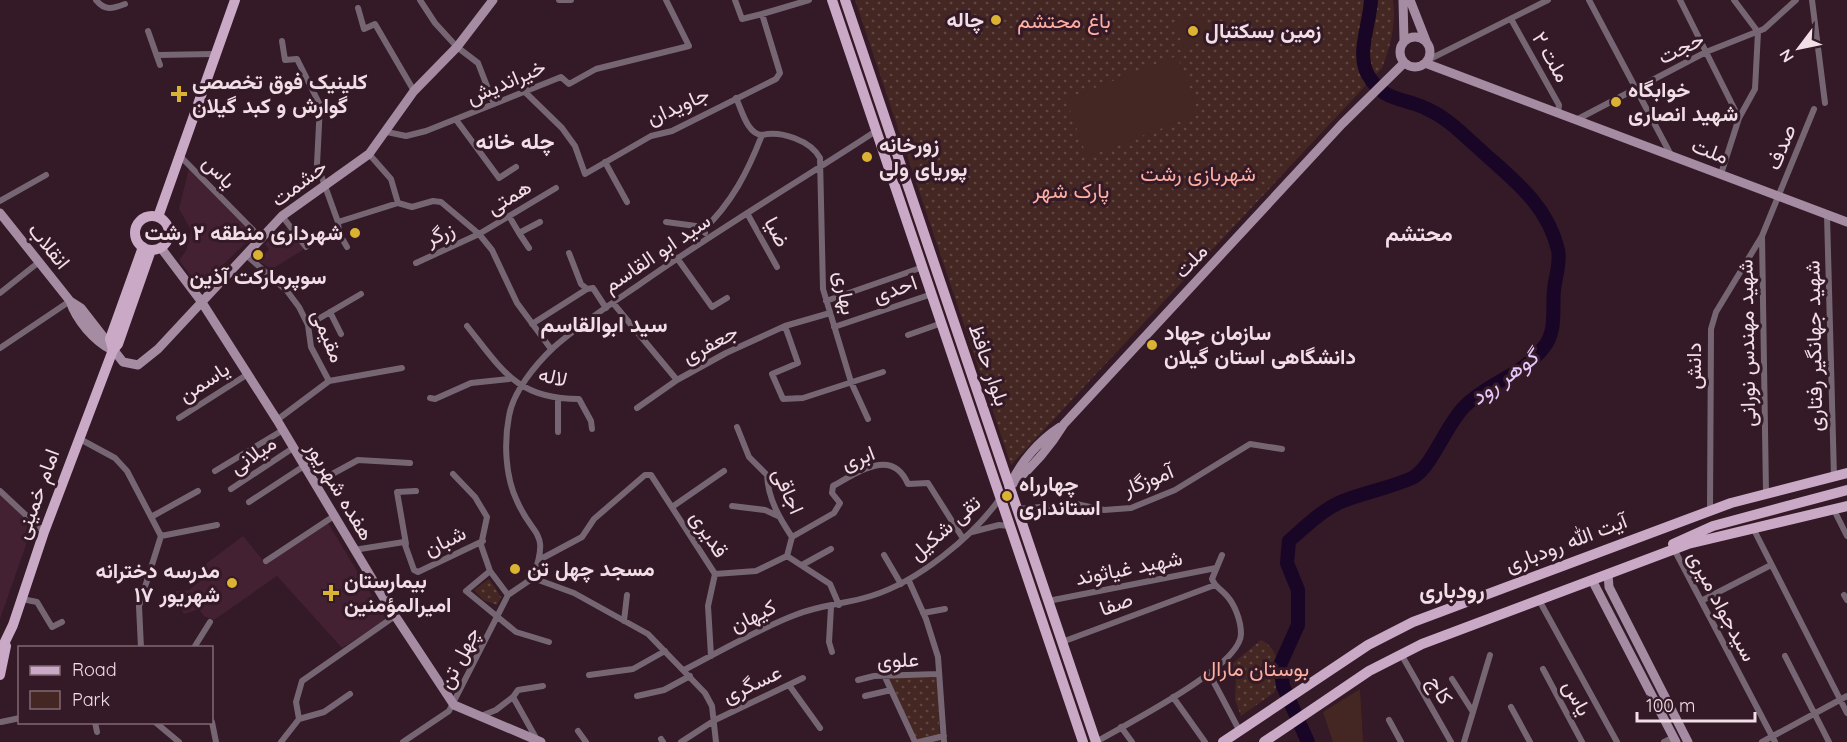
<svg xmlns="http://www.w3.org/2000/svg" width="1847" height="742" font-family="Quicksand,Vazirmatn,sans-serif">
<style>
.built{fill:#432132}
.green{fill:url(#green-dots)}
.pitch{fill:#442722}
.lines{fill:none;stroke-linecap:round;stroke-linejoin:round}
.river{stroke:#190626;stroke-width:14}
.street{stroke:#766674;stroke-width:6}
.secondary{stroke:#a68ca2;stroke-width:9}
.primary{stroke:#caa9c6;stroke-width:10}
.poi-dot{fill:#dab333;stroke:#341926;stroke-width:2}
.labels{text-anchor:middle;stroke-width:6;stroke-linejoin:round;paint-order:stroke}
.poi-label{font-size:21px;font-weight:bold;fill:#f1dee6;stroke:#341926;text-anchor:start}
.park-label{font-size:21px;fill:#feafa1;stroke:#341926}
.street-label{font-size:21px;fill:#f1dee6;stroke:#341926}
.neighbourhood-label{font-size:22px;font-weight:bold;fill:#f1dee6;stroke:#341926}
.water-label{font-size:22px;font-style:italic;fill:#e5c8fc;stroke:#341926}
</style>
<defs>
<pattern id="green-dots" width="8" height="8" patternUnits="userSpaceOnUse" patternTransform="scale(1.5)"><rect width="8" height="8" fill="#442722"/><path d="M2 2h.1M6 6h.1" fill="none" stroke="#5f4642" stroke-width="1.8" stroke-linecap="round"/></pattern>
</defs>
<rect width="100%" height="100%" fill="#341926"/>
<path class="built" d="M189 168 254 235 199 288 179 260 186 251 191 230 179 209Z
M284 228 289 229 303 246V250L272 269 258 261 269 249 265 244Z
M0 493 33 525 0 619Z
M328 523 386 619 342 648 277 576 214 620 204 616 199 609 184 614 176 600V591L189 590 205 577 199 569 243 536 266 564Z"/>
<path class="green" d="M855 0H1393C1396 25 1391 45 1382 68L1011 465Z
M489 579 501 597 497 605 483 600 474 590Z
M1261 640C1282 650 1278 673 1275 692L1241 716 1235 700 1236 677 1232 664Z
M888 678H937L940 742H917Z"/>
<path class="pitch" d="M1202 13 1211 38 1184 48 1175 23Z
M1177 56 1199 114 1087 157 1066 99Z
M1360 689 1363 742H1333L1323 712Z"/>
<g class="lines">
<path class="river" d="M1308 742 1283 686 1280 665 1298 625V590L1287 563 1289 541C1305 527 1323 509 1343 501 1365 492 1390 488 1412 478 1432 468 1446 424 1465 406 1489 382 1523 375 1544 347 1557 331 1552 309 1554 290 1555 278 1561 262 1558 250 1547 202 1509 177 1475 145 1459 131 1446 117 1425 108 1401 97 1384 102 1368 75 1356 53 1370 24 1371 0"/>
<path class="street" d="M96 0C105 11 112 9 125 4
M420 0 435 23 457 47 478 63 494 104
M559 0H571
M735 0 742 19 762 14
M1589 0 1671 155
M1680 0 1739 118 1721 174
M1734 0 1758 32 1755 89 1739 118
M1812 0 1825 103
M358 8 364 29 375 24 414 91
M1511 19 1559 105 1558 113
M148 31 160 65
M282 41 285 60 297 59 320 105 317 164 338 222 339 233 347 247
M158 55 214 54
M1428 60 1548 0
M525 92 562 128 575 146 585 174 651 136 672 131 776 79 780 73 762 14 809 0
M1576 120 1706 52 1764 29 1796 0
M457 121 499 178 516 167
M387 132 406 136 426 131 561 77 569 84 596 69 689 46 666 0
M762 135C781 130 811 141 820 158L823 289 851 382 868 419
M369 154 391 179 398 203
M179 155 261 238
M605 162 627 202
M0 201 46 175
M398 203 412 207 433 201 441 202 479 234 492 250 517 303 551 349
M747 213 777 267
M1827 215 1834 477
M282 216 306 247
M509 216 519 233 540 222
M338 222 398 203
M666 222 696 226 705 233
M703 230C732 203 748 171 762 135 747 134 742 110 736 98
M519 233 529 248
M569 253 581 284 587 289 593 288 606 308
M245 254 287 291 299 307 308 325 311 347 329 381
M677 258 712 307 727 298
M416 263 479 234 556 188
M0 293 39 262
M826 301 923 267
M613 303 677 380 726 353 785 326 798 363 772 374 783 399 803 398 883 372
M330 312 341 334
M532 324 587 289
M308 325 361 294
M467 326C502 370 517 399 579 399L591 421 592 429
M785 326 830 313
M834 327 932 294
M908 335 942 323
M0 348 70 301
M430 398 435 399 471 383 509 379
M558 398V432
M637 408 677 380
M179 418 248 374
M277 420 329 381 402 368
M737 427 749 457 767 475C768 499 780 519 792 537L787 556 830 584 839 605
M78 438 115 458 127 471 161 536 139 606 141 648
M215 471 283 430
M453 474 475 497 487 517 481 545 490 571 508 595
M314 484 358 460 410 463
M231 489 293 448
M0 491 44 532
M1766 493 1762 236 1814 109
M249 502 304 466
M732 506 765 510 778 516
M672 507 724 471
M1017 509 1076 504 1104 510 1131 508 1175 490 1250 444 1282 449
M1834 510 1847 536
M1710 511 1711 329 1716 312 1762 236
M151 517 198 491
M1753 528 1847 713
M972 532 999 525 1010 526
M161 536 217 525
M792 537 834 513 840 503 832 493 833 486C859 472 892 447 908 484L928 483 962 537
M406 544 397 492 416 491
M1674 549 1775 742
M354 550 404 542 414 570 418 572 483 541
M884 555 901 584
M539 560 582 537 594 519 645 475H651L715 574 708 606 711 656
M266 561 334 516
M802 565 831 549
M490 571 466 591 516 632 549 642
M715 574 756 571 787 556
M533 578C550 529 534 540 517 501 505 476 504 442 509 416 513 392 535 365 553 348 580 324 611 304 640 284 717 230 798 182 876 131
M533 578 574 593 648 634 705 693 712 706 716 742
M909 581 926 619 938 657 944 742
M1844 595 1847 600
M22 599 37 602 52 627 62 622
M1539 600 1617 742
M1048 601 1216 568
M1701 601 1771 565
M831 607 829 642 832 652
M923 613 945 609
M624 621 627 595
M1062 642 1215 585
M195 646 210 622
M1401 654 1451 742
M1785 656 1829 742
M1543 669 1582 742
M684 670C721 651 756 630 795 615 819 605 846 604 871 596 917 582 973 537 1001 497
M589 675 633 669 665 651
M1210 675 1237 726
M885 677 915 742
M1452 679 1473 712
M858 680 874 676 939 674
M789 685 820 728
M637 696 664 690 690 676
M865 696 891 690
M513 697 518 690 543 686
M1173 697 1205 742
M1511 707 1530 742
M481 716 496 710 513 697 536 738
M299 719 324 712 350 694
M1389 720 1401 742
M1 722 20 718
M95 722 97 732
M155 722 179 742
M212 722 216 742
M1121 727 1132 742
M578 731 586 742
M661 739 663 742
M281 742 299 719 296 702 302 681 395 616
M403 742 449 711 508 595 533 578
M681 742 715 720 803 678
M919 742 944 736
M1096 742C1124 725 1241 667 1241 634 1241 621 1235 605 1227 596 1221 589 1215 587 1212 579L1222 555
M1464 742 1490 655
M1664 742 1674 737
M1762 742 1847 696"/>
<path class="secondary" d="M1403 0 1404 41
M1410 0 1426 41
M1400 52a15 15 0 1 1 30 0a15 15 0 1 1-30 0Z
M1425 63 1847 222
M0 213 70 301 81 308 123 362 138 365 158 349 282 216 369 154 414 91 457 47 493 0
M161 248 201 301 277 420 386 602 454 705 541 742
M70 301C76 320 94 341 112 350
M1011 484C1020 462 1040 440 1060 427
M1009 487C1031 469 1050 447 1064 424L1342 124 1404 63
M1608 574 1609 587 1688 742
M1592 580 1676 742"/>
<path class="primary" d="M832 0 1083 742
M845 0 1096 742
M135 233a17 17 0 1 1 34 0a17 17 0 1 1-34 0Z
M158 217 235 0
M113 350 110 339 143 247
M1673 544 1713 526 1847 490
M0 652 13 625 44 532 113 350 118 344 151 250
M0 675 6 646
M1223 742 1368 645 1413 622 1731 503 1847 473
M1264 742 1369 671 1422 644 1688 544 1847 506"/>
</g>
<g class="poi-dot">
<circle cx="996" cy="20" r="6"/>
<circle cx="1193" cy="31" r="6"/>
<path d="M176 85h6v6h6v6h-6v6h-6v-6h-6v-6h6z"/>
<circle cx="1616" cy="102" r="6"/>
<circle cx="867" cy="157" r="6"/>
<circle cx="355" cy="233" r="6"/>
<circle cx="258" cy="255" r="6"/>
<circle cx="1152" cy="345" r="6"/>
<circle cx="1007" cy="496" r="6"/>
<circle cx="515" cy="569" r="6"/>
<circle cx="232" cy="583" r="6"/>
<path d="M328 584h6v6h6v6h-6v6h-6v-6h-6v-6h6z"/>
</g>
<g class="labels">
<g class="poi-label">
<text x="984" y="27" text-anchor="end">چاله</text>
<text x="1205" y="38">زمین بسکتبال</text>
<text x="192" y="89">کلینیک فوق تخصصی<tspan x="192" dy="24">گوارش و کبد گیلان</tspan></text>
<text x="1628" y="97">خوابگاه<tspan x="1628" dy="24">شهید انصاری</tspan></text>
<text x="879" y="152">زورخانه<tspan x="879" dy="24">پوریای ولی</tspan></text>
<text x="343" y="240" text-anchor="end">شهرداری منطقه ۲ رشت</text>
<text x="258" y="284" text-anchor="middle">سوپرمارکت آذین</text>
<text x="1164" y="340">سازمان جهاد<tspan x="1164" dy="24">دانشگاهی استان گیلان</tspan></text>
<text x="1019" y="491">چهارراه<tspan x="1019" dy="24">استانداری</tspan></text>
<text x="527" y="576">مسجد چهل تن</text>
<text x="220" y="578" text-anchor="end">مدرسه دخترانه<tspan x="220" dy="24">۱۷ شهریور</tspan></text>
<text x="344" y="588">بیمارستان<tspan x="344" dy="24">امیرالمؤمنین</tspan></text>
</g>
<g class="park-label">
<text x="1064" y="28">باغ محتشم</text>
<text x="1198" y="181">شهربازی رشت</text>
<text x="1071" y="198">پارک شهر</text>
<text x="1256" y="676">بوستان مارال</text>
</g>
<g class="street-label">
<text transform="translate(1681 48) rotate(-26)" y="7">حجت</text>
<text transform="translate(1551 57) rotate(60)" y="7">ملت ۲</text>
<text transform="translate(506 82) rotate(-23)" y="7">خیراندیش</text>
<text transform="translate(678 106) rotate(-24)" y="7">جاویدان</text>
<text transform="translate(1781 147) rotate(-68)" y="7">صدف</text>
<text transform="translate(1710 151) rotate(21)" y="7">ملت</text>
<text transform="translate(219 172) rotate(46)" y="7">یاس</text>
<text transform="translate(299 183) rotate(-37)" y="7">حشمت</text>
<text transform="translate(509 197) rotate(-31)" y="7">همتی</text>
<text transform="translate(777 232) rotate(62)" y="7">ضیا</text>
<text transform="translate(440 234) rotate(-25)" y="7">زرگر</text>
<text transform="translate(49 246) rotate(51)" y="7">انقلاب</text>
<text transform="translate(657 253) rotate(-34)" y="7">سید ابو القاسم</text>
<text transform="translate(1191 261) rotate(-47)" y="7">ملت</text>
<text transform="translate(895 289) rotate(-19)" y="7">احدی</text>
<text transform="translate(845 293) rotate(80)" y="7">بهاری</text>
<text transform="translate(328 336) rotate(68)" y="7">مقیمی</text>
<text transform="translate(1747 343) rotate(-91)" y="7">شهید مهندس نورانی</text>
<text transform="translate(710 344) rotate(-28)" y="7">جعفری</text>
<text transform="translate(1814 346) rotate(-91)" y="7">شهید جهانگیر رفتاری</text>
<text transform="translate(989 365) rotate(71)" y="7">بلوار حافظ</text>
<text transform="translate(1694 366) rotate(-90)" y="7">دانش</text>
<text transform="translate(553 377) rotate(13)" y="7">لاله</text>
<text transform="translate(204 382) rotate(-33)" y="7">یاسمن</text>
<text transform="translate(253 455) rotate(-34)" y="7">میلانی</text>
<text transform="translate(858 458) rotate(-21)" y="7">ابری</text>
<text transform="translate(1148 480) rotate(-22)" y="7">آموزگار</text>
<text transform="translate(340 491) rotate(59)" y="7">هفده شهریور</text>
<text transform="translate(788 491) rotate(66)" y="7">اجاقی</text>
<text transform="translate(37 494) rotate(-70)" y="7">امام خمینی</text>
<text transform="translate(945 528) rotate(-41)" y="7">تقی شکیل</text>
<text transform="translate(709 534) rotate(57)" y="7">قدیری</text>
<text transform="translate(445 541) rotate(-26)" y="7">شبان</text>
<text transform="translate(1566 543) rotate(-21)" y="7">آیت الله رودباری</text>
<text transform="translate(1129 568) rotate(-11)" y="7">شهید غیاثوند</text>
<text transform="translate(1116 604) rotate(-20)" y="7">صفا</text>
<text transform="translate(1722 606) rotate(62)" y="7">سیدجواد میری</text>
<text transform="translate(753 616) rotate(-26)" y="7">کیهان</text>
<text transform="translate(459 658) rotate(-63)" y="7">چهل تن</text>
<text transform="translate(898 660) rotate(-2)" y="7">علوی</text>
<text transform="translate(752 684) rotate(-25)" y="7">عسگری</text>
<text transform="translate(1440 690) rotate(60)" y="7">کاج</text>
<text transform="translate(1577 698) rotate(62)" y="7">یاس</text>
</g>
<g class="neighbourhood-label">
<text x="515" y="149">چله خانه</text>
<text x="1419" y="241">محتشم</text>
<text x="604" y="332">سید ابوالقاسم</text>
<text x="1452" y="598">رودباری</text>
</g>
<g class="water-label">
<text transform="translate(1504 377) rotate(-36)" y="8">گوهر رود</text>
</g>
</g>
<rect x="18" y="646" width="195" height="78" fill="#341926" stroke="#806873" stroke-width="1.5"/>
<rect x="30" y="666" width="30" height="9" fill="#caa9c6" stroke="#806873" stroke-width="1.5"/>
<text x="72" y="676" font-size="18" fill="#f1dee6">Road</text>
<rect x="30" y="691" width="30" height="18" fill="#442722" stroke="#806873" stroke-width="1.5"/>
<text x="72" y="706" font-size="18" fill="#f1dee6">Park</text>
<g transform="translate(1799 48) rotate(238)" stroke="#341926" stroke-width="4.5" paint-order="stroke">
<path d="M0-4.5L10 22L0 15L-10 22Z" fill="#f1dee6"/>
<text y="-9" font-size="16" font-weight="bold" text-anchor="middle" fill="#f1dee6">N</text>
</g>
<path d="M1637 712v9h118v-9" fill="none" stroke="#f1dee6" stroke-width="3"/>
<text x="1646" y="712" font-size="18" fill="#f1dee6" stroke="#341926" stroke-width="4.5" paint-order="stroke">100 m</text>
</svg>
